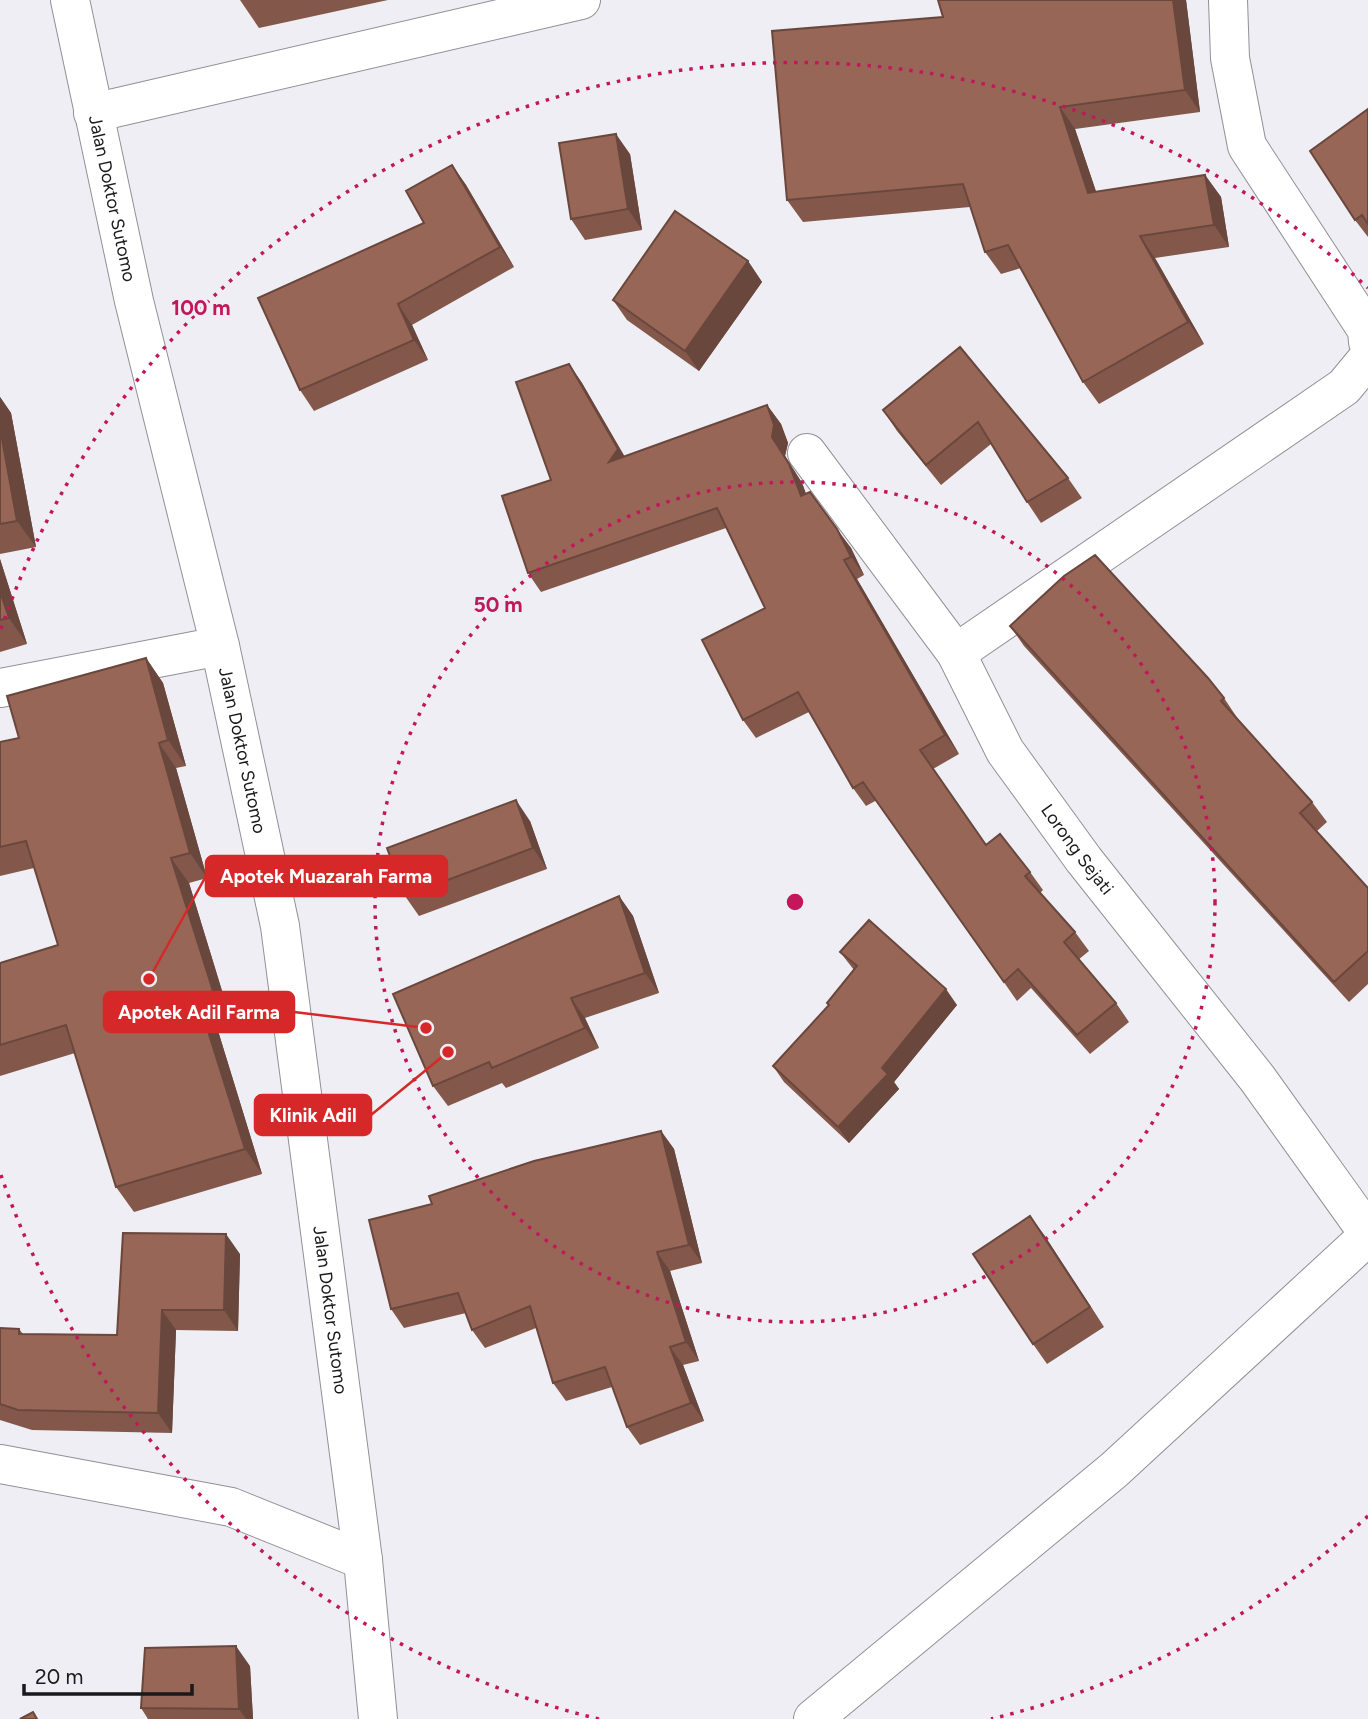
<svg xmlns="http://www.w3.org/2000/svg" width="1368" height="1719" font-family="Figtree,sans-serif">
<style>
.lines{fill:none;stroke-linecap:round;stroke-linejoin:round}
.minor-casing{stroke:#919096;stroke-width:40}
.tertiary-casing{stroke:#919096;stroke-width:40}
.minor{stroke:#fff;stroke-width:38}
.tertiary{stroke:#fff;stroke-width:38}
.wall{fill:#83584b}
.shaded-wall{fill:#6a473d}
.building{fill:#986657;stroke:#6a473d;stroke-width:2}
.ring{fill:none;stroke:#c2185b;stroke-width:3.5;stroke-dasharray:3.5 7}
.labels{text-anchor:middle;stroke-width:6;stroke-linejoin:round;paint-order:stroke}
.street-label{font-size:18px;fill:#19191b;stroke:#eeeef4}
.centre{fill:#c2185b;stroke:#eeeef4;stroke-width:3.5}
.ring-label{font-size:21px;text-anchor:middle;font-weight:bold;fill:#c2185b;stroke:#eeeef4;stroke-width:6;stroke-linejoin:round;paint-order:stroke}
.leader{fill:none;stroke:#d62828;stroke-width:2.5}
.callout-dot{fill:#d62828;stroke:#eeeef4;stroke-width:2.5}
.callout{fill:#d62828;stroke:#d62828;stroke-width:2.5}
.callout-label{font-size:19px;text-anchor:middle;font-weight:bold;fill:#fff}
</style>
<rect width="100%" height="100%" fill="#eeeef4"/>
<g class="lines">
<defs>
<g id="minor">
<path d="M1228 0 1230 58 1247 146 1367 330 1368 342"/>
<path d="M93 113 581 0"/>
<path id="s1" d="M807 453 956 653 1005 751 1084 860 1257 1078 1368 1233"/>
<path d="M956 653 1344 387 1368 358"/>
<path d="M0 688 220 646"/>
<path d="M0 1464 231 1507 363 1560"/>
</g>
<g id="tertiary">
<path id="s2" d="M70 0 134 301 220 646 280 926 363 1560 378 1719"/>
<path d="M813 1719 1114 1470 1368 1236"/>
</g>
</defs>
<use href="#minor" class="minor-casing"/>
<use href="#tertiary" class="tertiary-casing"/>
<use href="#minor" class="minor"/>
<use href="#tertiary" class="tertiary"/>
</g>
<path class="wall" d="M240 0H388L259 28Z
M1186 0 1200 112 1075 129 1096 192 1205 175 1221 197 1229 247 1155 258 1204 344 1099 404 1083 382 1021 268 1001 274 985 252 970 207 803 222 787 200 943 17Z
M1368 109V237L1355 220Z
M630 154 642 230 585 240 571 219Z
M452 165 466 185 514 267 412 325 428 360 314 411 300 390 424 223Z
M748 261 762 282 699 371 627 320 613 300Z
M960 347 1068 478 1082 498 1041 523 1027 502 991 444 941 485 897 431 883 410Z
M569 364 582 383 625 457 767 405 781 424 788 443 785 456 802 483 806 494 851 548 864 575 857 579 959 754 933 769 986 845 1030 872 1043 890 1040 893 1075 932 1089 951 1078 960 1116 1003 1129 1022 1090 1054 1031 988 1017 1001 877 800 866 806 853 788 809 712 756 738 743 720 765 608 726 528 541 592 528 573 551 480Z
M0 397 11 413 36 547 0 554Z
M0 559 27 644 0 652Z
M1010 626 1224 698 1238 719 1312 802 1327 822 1317 831 1368 888V984L1349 1002 1024 646Z
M146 658 163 683 186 766 176 768 207 878 189 883 230 1017 215 1021 262 1174 134 1212 116 1187 75 1053 0 1076V963L58 945 34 868 0 876V742L19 738Z
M530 821 547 869 419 916 405 896Z
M619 896 633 916 659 993 585 1018 599 1048 506 1088 502 1083 448 1106 433 1086Z
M840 952 957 1005 894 1082 899 1089 849 1143 784 1082 773 1066 829 1006 827 1003 854 970Z
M661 1131 674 1149 702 1263 670 1271 699 1361 683 1365 704 1421 640 1445 627 1427 612 1387 566 1401 553 1383 536 1328 485 1348 472 1330 466 1313 404 1328 391 1309 432 1204Z
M1030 1216 1104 1327 1047 1364 1033 1344Z
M240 1254 238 1331 176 1330 172 1433 32 1430 0 1420V1328L19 1329 23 1334 117 1335Z
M250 1666 253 1719H148L141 1708Z"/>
<path class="shaded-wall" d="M1173 0H1186L1200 112 1185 90Z
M1060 107 1075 129 1104 215 1088 193Z
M616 134 630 154 642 230 628 209Z
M452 165 466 185 514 267 500 247Z
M1205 175 1221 197 1229 247 1214 225Z
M1140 236 1155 258 1204 344 1188 322Z
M748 261 762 282 699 371 685 351Z
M398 304 412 325 428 360 414 340Z
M569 364 582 383 631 468 609 462Z
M0 397 11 413 36 547 17 521 0 428Z
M767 405 781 424 788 443 785 456 802 483 814 515 801 496 772 437Z
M837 529 851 548 864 575 851 557Z
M0 559 27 644 9 618 0 591Z
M844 560 857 579 959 754 945 735Z
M146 658 163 683 186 766 168 740Z
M159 743 176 768 207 878 190 853Z
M516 800 530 821 547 869 533 848Z
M171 858 189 883 230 1017 213 991Z
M619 896 633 916 659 993 645 973Z
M946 989 957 1005 894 1082 899 1089 849 1143 838 1127 882 1068Z
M197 996 215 1021 262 1174 245 1149Z
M571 998 585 1018 599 1048 585 1028Z
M661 1131 674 1149 702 1263 689 1245Z
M1030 1216 1045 1236 1104 1327 1090 1307Z
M226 1234 240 1254 238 1331 224 1310Z
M657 1252 670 1271 699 1361 686 1342Z
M162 1310 176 1330 172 1433 158 1413Z
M670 1347 683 1365 704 1421 691 1403Z
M236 1646 250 1666 253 1719H246L239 1709Z"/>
<path class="building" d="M938 0H1173L1185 90 1060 107 1088 193 1205 175 1214 225 1140 236 1188 322 1083 382 1008 245 985 252 963 184 787 200 772 31 943 17Z
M1368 109V224L1362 215 1355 220 1310 151Z
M616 134 628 209 571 219 559 143Z
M452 165 500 247 398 304 414 340 300 390 258 298 424 223 406 191Z
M675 211 748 261 685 351 613 300Z
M960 347 1068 478 1027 502 978 422 926 465 883 410Z
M569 364 618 449 609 462 767 405 774 425 772 437 789 464 801 496 810 492 837 529 851 557 844 560 945 735 920 750 986 845 1000 834 1030 872 1025 876 1075 932 1064 942 1116 1003 1077 1035 1018 969 1004 982 863 782 853 788 798 692 743 720 702 640 765 608 717 508 528 573 502 496 551 480 516 382Z
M0 428 17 521 0 524Z
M1095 555 1208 678 1224 698 1221 701 1312 802 1300 813 1368 888V951L1334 982 1010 626 1064 576Z
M0 591 9 618 0 620Z
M146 658 168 740 159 743 190 853 171 858 213 991 197 996 245 1149 116 1187 66 1025 0 1045V963L58 945 26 841 0 847V742L19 738 7 696Z
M516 800 533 848 405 896 387 848Z
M619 896 645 973 571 998 585 1028 492 1068 489 1062 433 1086 393 994Z
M869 920 946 989 882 1068 888 1074 838 1127 773 1066 829 1005 827 1003 857 966 840 952Z
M661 1131 689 1245 657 1252 686 1342 670 1347 691 1403 627 1427 605 1367 553 1383 530 1306 472 1330 458 1293 391 1309 369 1220 432 1204 429 1196 534 1161Z
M1030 1216 1090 1307 1033 1344 973 1254Z
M123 1233 226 1234 224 1310H162L158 1413 18 1410 0 1404V1328L19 1329V1334L117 1335Z
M236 1646 239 1709 141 1708 145 1648Z
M33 1712 37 1719H20Z"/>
<g class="ring">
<circle cx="795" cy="902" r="420"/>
<path d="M1368 1516A840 840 0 0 1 991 1719M599 1719A840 840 0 0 1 1 1175M1 629A840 840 0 0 1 1368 288"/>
</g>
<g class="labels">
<g class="street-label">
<text dy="6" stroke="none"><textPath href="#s2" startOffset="203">Jalan Doktor Sutomo</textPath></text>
<text dy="6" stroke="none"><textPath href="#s2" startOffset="770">Jalan Doktor Sutomo</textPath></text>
<text dy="6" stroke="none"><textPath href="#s1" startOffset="481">Lorong Sejati</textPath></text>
<text dy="6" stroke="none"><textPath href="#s2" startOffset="1337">Jalan Doktor Sutomo</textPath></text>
</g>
</g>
<circle cx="795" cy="902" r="10" class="centre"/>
<g class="ring-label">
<text x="201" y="315">100 m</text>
<text x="498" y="612">50 m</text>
</g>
<path class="leader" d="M149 979L206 876M426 1028L294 1012M448 1052L371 1115"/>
<g class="callout-dot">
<circle cx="149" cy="979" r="7"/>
<circle cx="426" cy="1028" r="7"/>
<circle cx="448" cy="1052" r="7"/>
</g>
<g class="callout">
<rect x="206" y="856" width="241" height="40" rx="7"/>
<rect x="104" y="992" width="190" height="40" rx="7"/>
<rect x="255" y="1095" width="116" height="40" rx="7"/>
</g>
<g class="callout-label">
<text x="326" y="883">Apotek Muazarah Farma</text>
<text x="199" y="1019">Apotek Adil Farma</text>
<text x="313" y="1122">Klinik Adil</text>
</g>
<path d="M24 1684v10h168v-10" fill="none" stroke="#19191b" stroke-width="3.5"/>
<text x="35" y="1684" font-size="21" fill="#19191b" stroke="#eeeef4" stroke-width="5" paint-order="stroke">20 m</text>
</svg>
